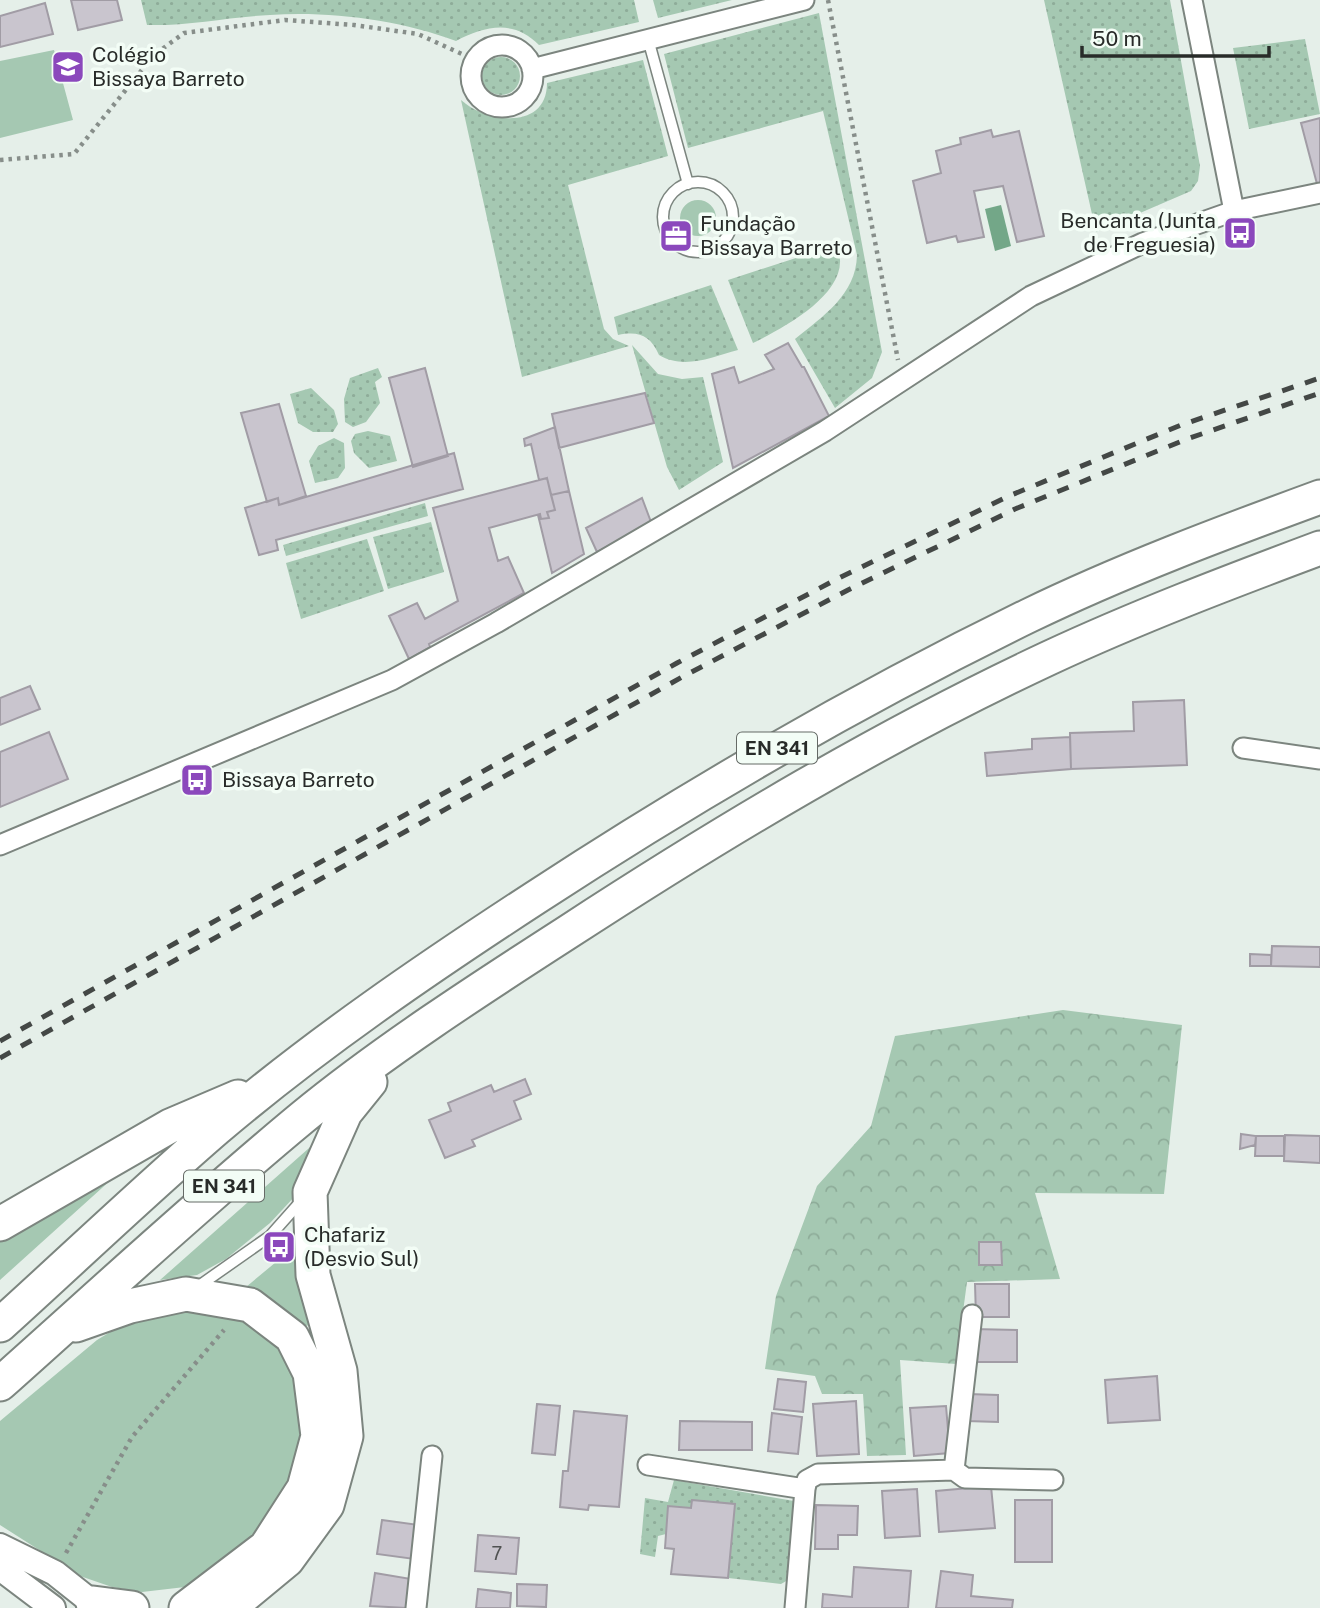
<svg xmlns="http://www.w3.org/2000/svg" width="1320" height="1608" font-family="'Public Sans',sans-serif">
<style>
.grass{fill:#a5c8b2}
.forest{fill:url(#forest-crowns)}
.garden{fill:url(#garden-dots)}
.water{fill:#73a788}
.building{fill:#c9c5ce;stroke:#a19ca5;stroke-width:2}
.lines{fill:none;stroke-linecap:round;stroke-linejoin:round}
.service-casing{stroke:#7c857f;stroke-width:13}
.minor-casing{stroke:#7c857f;stroke-width:23}
.tertiary-casing{stroke:#7c857f;stroke-width:28}
.trunk-casing{stroke:#7c857f;stroke-width:37}
.path{stroke:#878e8a;stroke-width:4.5;stroke-dasharray:3.5 5;stroke-linecap:butt}
.service{stroke:#fff;stroke-width:10}
.minor{stroke:#fff;stroke-width:19}
.tertiary{stroke:#fff;stroke-width:24}
.trunk{stroke:#fff;stroke-width:33}
.rail{stroke:#444846;stroke-width:5;stroke-dasharray:12 12;stroke-linecap:butt}
.labels{text-anchor:middle;stroke-width:7;stroke-linejoin:round;paint-order:stroke}
.number-label{font-size:18px;fill:#505252}
.shield{fill:#f3fdf6;stroke:#656a66;stroke-width:2}
.shield-label{font-size:19px;font-weight:bold;fill:#282b29}
.poi-label{font-size:21px;fill:#282b29;stroke:#f3fdf6;text-anchor:start}
</style>
<defs>
<pattern id="forest-crowns" width="20" height="18" patternUnits="userSpaceOnUse" patternTransform="scale(1.75)"><rect width="20" height="18" fill="#a5c8b2"/><path d="M2 6a3 3 0 1 1 6 0M12 15a3 3 0 1 1 6 0" fill="none" stroke="#8eac99"/></pattern>
<pattern id="garden-dots" width="8" height="8" patternUnits="userSpaceOnUse" patternTransform="scale(1.75)"><rect width="8" height="8" fill="#a5c8b2"/><path d="M2 2h.1M6 6h.1" fill="none" stroke="#8eac99" stroke-width="1.8" stroke-linecap="round"/></pattern>
</defs>
<rect width="100%" height="100%" fill="#e5efe9"/>
<path class="grass" d="M54 50 73 120 0 138V61Z
M680 218a18 18 0 1 1 36 0a18 18 0 1 1-36 0Z
M317 1141 296 1195 270 1223 226 1259 197 1275 160 1280Z
M123 1169 0 1280V1234Z
M294 1247 311 1322 307 1326 246 1287Z
M170 1309 245 1321 266 1333 293 1363 304 1443 274 1522 204 1579 185 1587 142 1592 112 1587 80 1576 0 1525V1421L97 1340 140 1314Z"/>
<path class="forest" d="M1063 1010 1182 1025 1164 1194 1035 1193 1060 1279 967 1282 956 1364 900 1360 906 1455 867 1456 863 1394H822L815 1376 765 1369 776 1296 817 1186 871 1126 895 1036Z"/>
<path class="garden" d="M141 0H634L639 22 539 45C514 19 485 26 456 41 399 20 331 11 270 15 228 17 189 26 147 25Z
M653 0H732L658 18Z
M1044 0H1170L1200 166 1198 181 1191 191 1096 232Z
M819 13 882 352 872 378 835 408 795 339C823 316 856 295 857 255L823 111 688 148 664 54Z
M1305 39 1320 114 1249 129 1233 48Z
M482 76a19 19 0 1 1 38 0a19 19 0 1 1-38 0Z
M643 60 668 156 568 185 604 329 613 339 629 346 522 377 461 100C486 123 547 131 547 83Z
M836 245C858 289 785 327 753 343L728 280Z
M711 285 738 350C712 357 684 370 659 355 650 335 639 331 618 335L614 317Z
M632 345 658 374 682 379 703 377 723 462 679 490 667 467Z
M378 368 382 377 375 382 380 403 366 422 353 427 345 422 344 399 350 378Z
M311 388 334 410 338 424 333 432H313L298 423 290 394Z
M368 431 390 436 397 461 369 468 354 453 351 441 355 434Z
M334 438 344 443 345 468 338 478 315 483 309 461 318 446Z
M425 503 428 516 286 556 283 545Z
M431 522 444 572 388 589 373 537Z
M367 539 384 591 301 619 286 563Z
M674 1480 794 1501 788 1580 781 1584 728 1578 734 1504 692 1500 691 1508 669 1506 666 1534 658 1536 655 1557 640 1554 645 1498 668 1502Z"/>
<path class="water" d="M1001 205 1011 246 995 251 985 209Z"/>
<path class="building" d="M71 0H117L122 20 78 30Z
M45 3 53 34 0 47V16Z
M1320 118V183L1317 184 1301 123Z
M991 130 993 137 1019 131 1044 236 1017 242 1003 186 974 191 984 237 958 242 956 236 927 243 913 181 941 173 936 151 961 144 960 138Z
M788 343 802 367H804L829 416 733 468 712 374 734 367 739 383 774 369 765 355Z
M425 368 448 456 413 467 389 378Z
M645 393 654 423 559 448 552 414Z
M279 404 306 496 279 505 278 498 267 502 241 413Z
M555 427 569 491 551 495 547 478 539 480 531 444 525 446 524 439Z
M454 453 463 489 276 540 278 550 259 555 245 508 278 498 279 505Z
M547 478 555 510 547 512 549 518 541 519 540 514 489 528 498 561 508 557 524 593 429 644 430 647 409 659 389 616 417 603 425 619 458 601 433 508Z
M569 491 584 554 552 573 538 515 541 519 549 518 547 512 555 510 551 495Z
M642 498 651 522 597 552 586 528Z
M30 686 40 709 0 725V698Z
M1184 700 1187 765 1071 769 1070 733 1134 731 1133 702Z
M49 732 68 779 0 807V752Z
M1070 737 1071 769 987 776 985 753 1032 749V739Z
M1272 946 1320 947V967L1271 966Z
M1250 954 1271 955V966H1250Z
M525 1079 531 1094 514 1101 521 1119 472 1140 475 1146 445 1158 429 1120 451 1111 448 1103 491 1085 494 1092Z
M1241 1134 1256 1136 1255 1145 1240 1149Z
M1285 1135 1320 1136V1163L1284 1161Z
M1256 1136H1284V1156H1255Z
M979 1242H1001L1002 1265H979Z
M975 1284H1009V1317H976Z
M973 1329 1017 1330V1362H972Z
M1157 1376 1160 1420 1108 1423 1105 1380Z
M778 1379 806 1382 803 1412 774 1409Z
M968 1394 998 1395V1422L967 1421Z
M856 1401 859 1454 817 1456 813 1404Z
M537 1404 560 1406 555 1455 532 1453Z
M946 1406 950 1453 914 1456 910 1408Z
M574 1411 627 1416 619 1507 589 1505 588 1510 560 1507 563 1471H568Z
M772 1413 802 1417 798 1454 768 1451Z
M680 1421 752 1422V1450H679Z
M991 1486 995 1528 939 1532 936 1491Z
M917 1489 920 1536 885 1538 882 1491Z
M692 1500 735 1504 728 1578 671 1574 674 1549 665 1548 668 1506 691 1508Z
M1015 1500H1052V1562H1015Z
M816 1505 858 1506 857 1535H838V1549H815Z
M382 1520 419 1525 414 1559 377 1554Z
M478 1535 519 1538 516 1574 475 1571Z
M854 1567 911 1571 908 1608H822L823 1594 852 1597Z
M941 1571 973 1575 971 1596 1013 1600 1012 1608H936Z
M375 1573 411 1579 407 1608 370 1606Z
M517 1584 547 1585 546 1607 517 1606Z
M478 1589 511 1593 510 1608H476Z"/>
<g class="lines">
<defs>
<path id="service" d="M648 39 688 184
M663 217a35 35 0 1 1 70 0a35 35 0 1 1-70 0Z
M196 1288 270 1236 302 1200"/>
<path id="minor" d="M1192 0 1234 211
M471 76a31 31 0 1 1 62 0a31 31 0 1 1-62 0Z
M532 69 804 0
M1243 748 1320 759
M0 845 392 680 496 623 825 431 1031 296 1143 243 1234 211 1320 193
M648 1465 805 1489 807 1480 818 1474 954 1470 965 1478 1053 1480
M954 1470 972 1315
M416 1608 432 1456
M795 1608 805 1489"/>
<path id="tertiary" d="M0 1546 55 1573 99 1608
M0 1568 53 1608"/>
<path id="trunk" d="M0 1224 170 1126 238 1097
M0 1325C72 1260 143 1192 216 1129 316 1044 426 969 535 898 694 794 858 699 1028 616 1123 570 1222 533 1320 497
M76 1325 130 1306 186 1294 250 1305 292 1337 310 1373 318 1436 304 1488 266 1547 186 1608
M0 1384C100 1295 199 1203 303 1117 382 1052 481 988 568 932 723 831 882 736 1049 658 1137 617 1229 582 1320 548
M93 1603 132 1608
M229 1608 287 1560 327 1505 346 1436 340 1371 313 1275 310 1192 345 1113 370 1082"/>
</defs>
<use href="#service" class="service-casing"/>
<use href="#minor" class="minor-casing"/>
<use href="#tertiary" class="tertiary-casing"/>
<use href="#trunk" class="trunk-casing"/>
<path class="path" d="M828 0 898 360
M0 160 74 154 154 55 184 33 285 20 354 25 418 34 475 60
M66 1553 132 1437 224 1330"/>
<use href="#service" class="service"/>
<use href="#minor" class="minor"/>
<use href="#tertiary" class="tertiary"/>
<use href="#trunk" class="trunk"/>
<path class="rail" d="M0 1041 677 663 841 577 1009 496 1181 425 1320 378
M0 1058 684 676 848 590 1015 509 1187 439 1320 393"/>
</g>
<defs>
<symbol id="school-square" viewBox="-11 -11 22 22"><rect x="-9" y="-9" width="18" height="18" rx="4" fill="#8b48bc" stroke="#f3fdf6"/><path d="M0-5L7-2L0 1L-7-2ZM-4 1L0 2.5L4 1V4Q0 6-4 4Z" fill="#fff"/></symbol>
<symbol id="bus-square" viewBox="-11 -11 22 22"><rect x="-9" y="-9" width="18" height="18" rx="4" fill="#8b48bc" stroke="#f3fdf6"/><path d="M-5-6H5V4H4V6H2V4H-2V6H-4V4H-5ZM-3.5-4V0h7V-4ZM-3.5 1.2v1.5H-2V1.2ZM2 1.2v1.5H3.5V1.2Z" fill="#fff"/></symbol>
<symbol id="office-square" viewBox="-11 -11 22 22"><rect x="-9" y="-9" width="18" height="18" rx="4" fill="#8b48bc" stroke="#f3fdf6"/><path d="M-6-3h4V-5.5h4V-3h4V5H-6ZM-1-4.5V-3h2v-1.5ZM-6 0V1H6V0Z" fill="#fff"/></symbol>
</defs>
<g fill-rule="evenodd">
<use href="#school-square" x="49" y="48" width="38" height="38"/>
<use href="#bus-square" x="1221" y="214" width="38" height="38"/>
<use href="#office-square" x="657" y="217" width="38" height="38"/>
<use href="#bus-square" x="178" y="761" width="38" height="38"/>
<use href="#bus-square" x="260" y="1228" width="38" height="38"/>
</g>
<g class="labels">
<g class="number-label">
<text x="497" y="1560">7</text>
</g>
<g class="shield">
<rect x="737" y="732.5" width="80" height="31" rx="5"/>
<rect x="184" y="1170.5" width="80" height="31" rx="5"/>
</g>
<g class="shield-label">
<text x="777" y="755">EN 341</text>
<text x="224" y="1193">EN 341</text>
</g>
<g class="poi-label">
<text x="92" y="62">Colégio<tspan x="92" dy="24">Bissaya Barreto</tspan></text>
<text x="1216" y="228" text-anchor="end">Bencanta (Junta<tspan x="1216" dy="24">de Freguesia)</tspan></text>
<text x="700" y="231">Fundação<tspan x="700" dy="24">Bissaya Barreto</tspan></text>
<text x="222" y="787">Bissaya Barreto</text>
<text x="304" y="1242">Chafariz<tspan x="304" dy="24">(Desvio Sul)</tspan></text>
</g>
</g>
<path d="M1082 46v10h187v-10" fill="none" stroke="#282b29" stroke-width="3.5"/>
<text x="1092" y="46" font-size="21" fill="#282b29" stroke="#f3fdf6" stroke-width="5" paint-order="stroke">50 m</text>
</svg>
